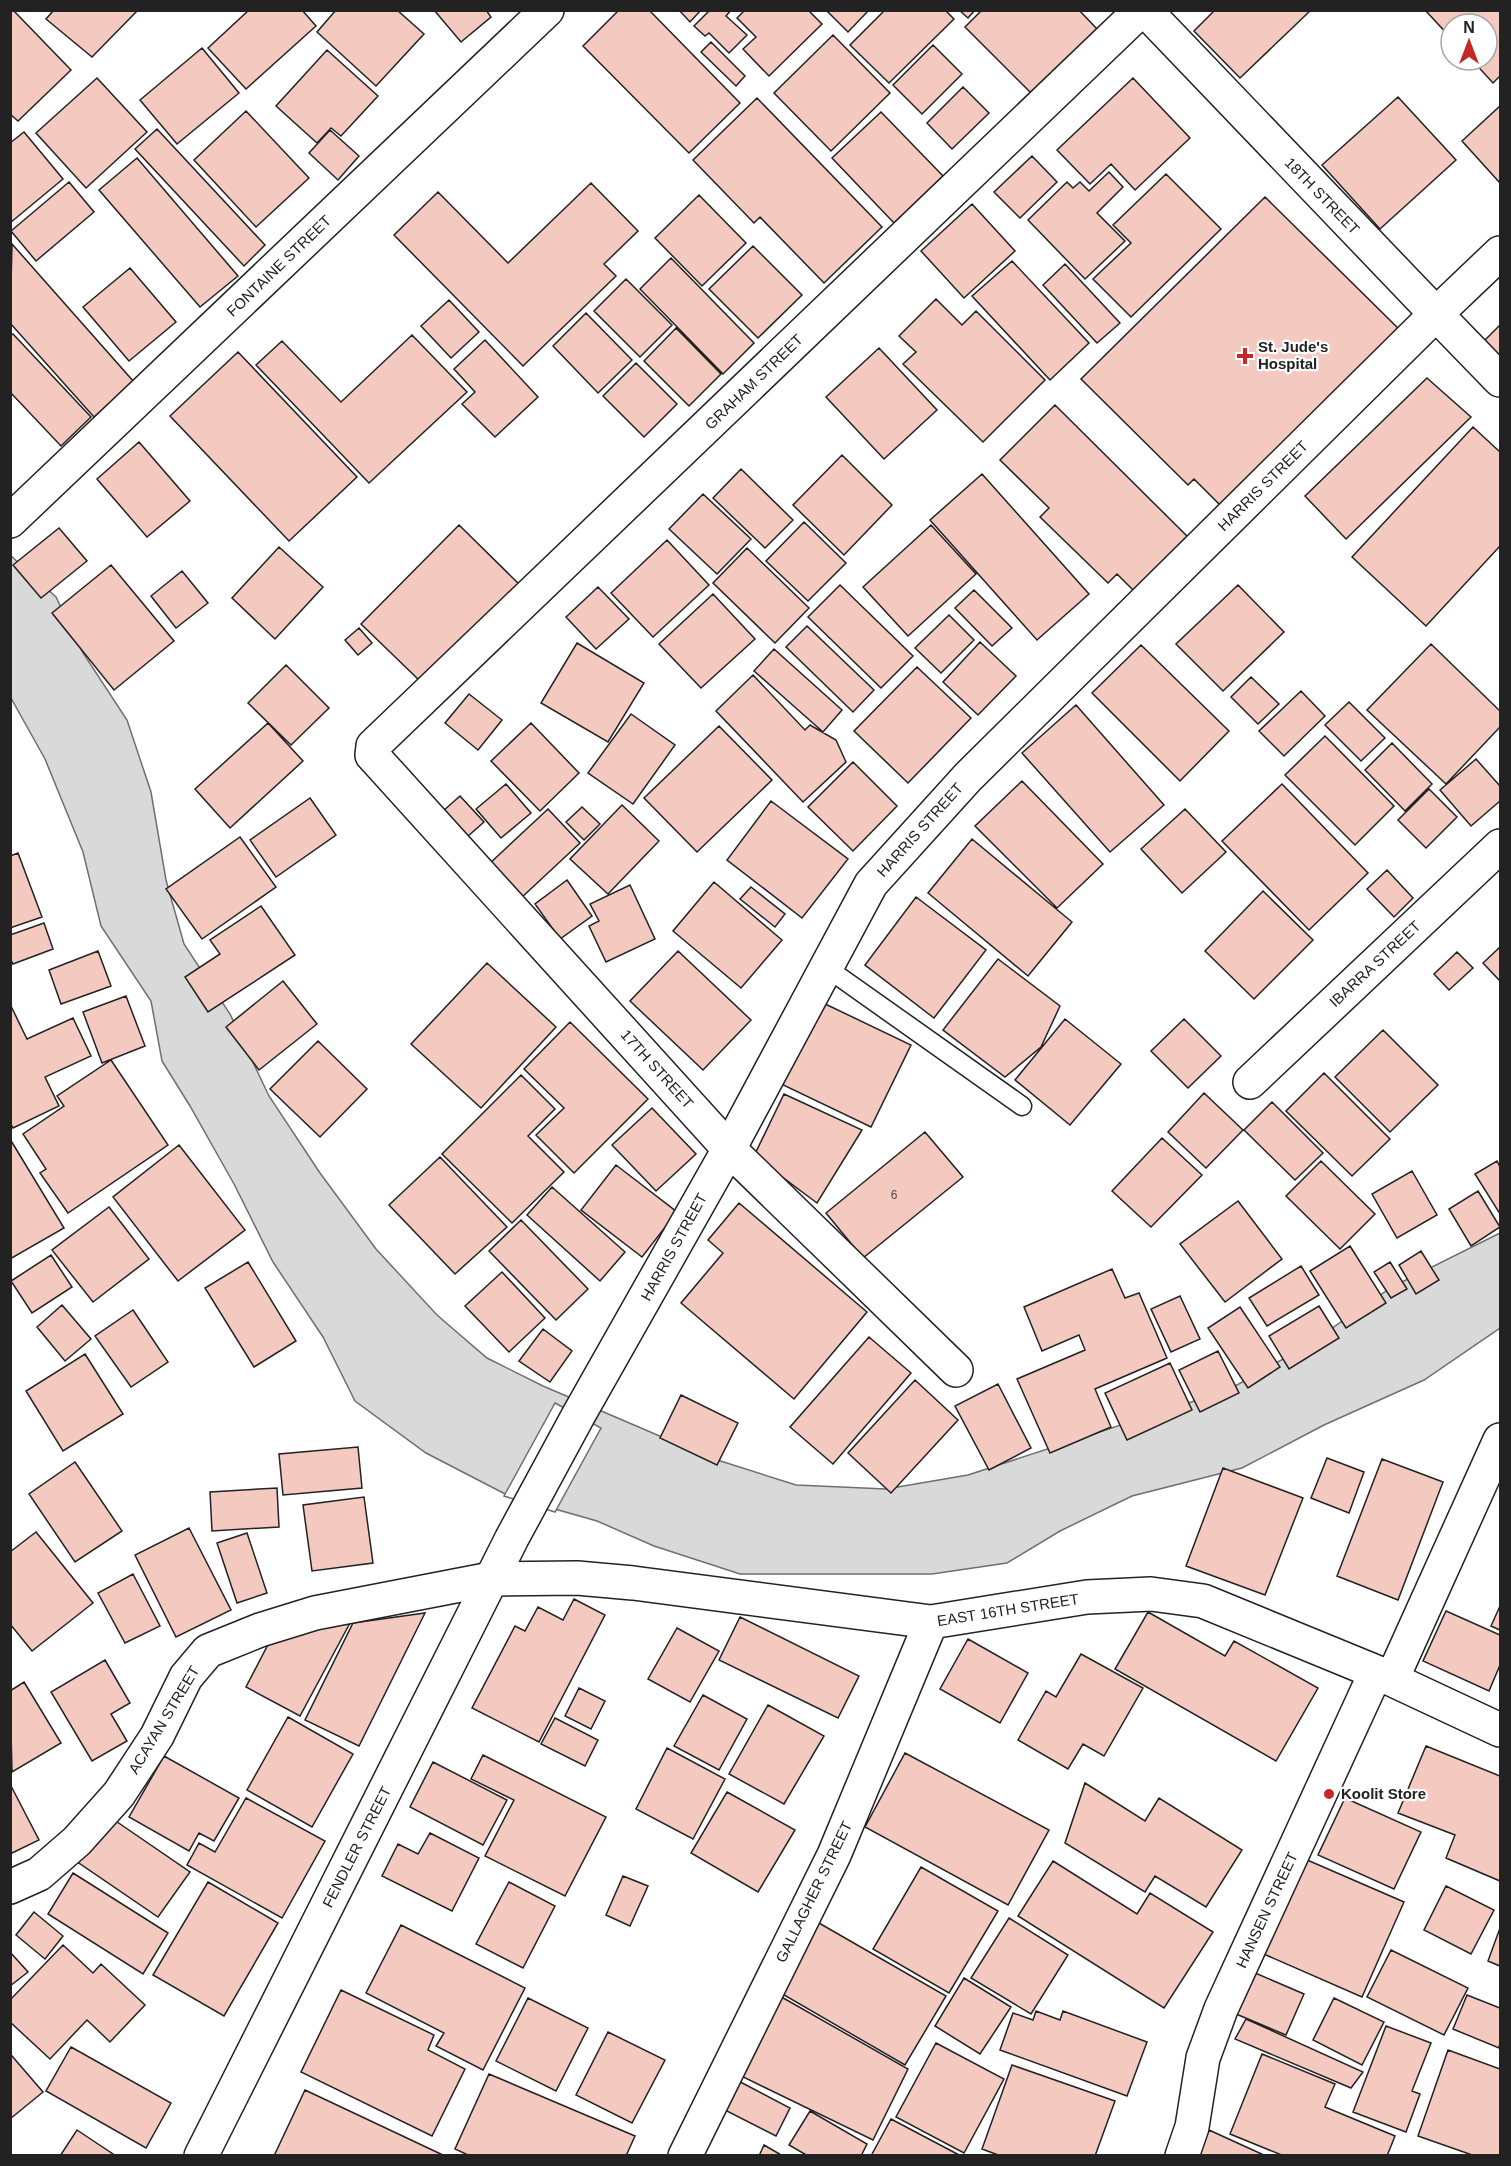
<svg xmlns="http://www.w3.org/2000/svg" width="1511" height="2166" font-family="Arial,sans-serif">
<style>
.water{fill:#d9d9d9;stroke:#6f6f6f;stroke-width:1.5}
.pier{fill:#fff;stroke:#6f6f6f;stroke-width:1.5}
.building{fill:#f3c9c0;stroke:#222;stroke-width:1.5}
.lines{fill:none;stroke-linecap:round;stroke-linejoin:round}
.lane-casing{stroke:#222;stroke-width:21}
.street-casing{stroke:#222;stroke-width:36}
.secondary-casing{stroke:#222;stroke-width:36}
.lane{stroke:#fff;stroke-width:18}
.street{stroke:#fff;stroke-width:33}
.secondary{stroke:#fff;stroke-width:33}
.poi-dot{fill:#c62828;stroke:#fff;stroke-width:2}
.labels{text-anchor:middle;stroke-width:4.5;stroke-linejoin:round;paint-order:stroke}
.number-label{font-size:12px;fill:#564c4a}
.street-label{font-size:15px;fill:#222;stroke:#fff}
.poi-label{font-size:15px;font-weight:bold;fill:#222;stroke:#fff;text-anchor:start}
</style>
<rect width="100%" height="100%" fill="#fff"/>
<path class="water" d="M10 555 56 597 83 653 127 720 151 792 166 880 184 944 230 1014 269 1096 320 1173 376 1249 437 1315 487 1358 543 1386 711 1458 796 1485 886 1489 968 1475 1228 1390 1303 1348 1392 1287 1500 1233V1328L1424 1380 1324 1425 1242 1468 1132 1496 1060 1531 1007 1563 932 1574H740L654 1546 597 1521 509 1496 426 1453 355 1401 323 1337 273 1262 234 1184 190 1106 162 1061 151 1001 101 926 83 852 45 759 11 698Z"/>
<path class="pier" d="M555 1403 601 1428 555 1512 504 1496Z"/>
<path class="building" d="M13 10 71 70 18 121 10 114V12Z
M54 10H138L92 57 46 19Z
M249 10H302L316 26 246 89 208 48Z
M336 10H397L424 34 376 86 317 32Z
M434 10H486L491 17 461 42Z
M619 10H649L740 103 689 153 583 46Z
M679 10H701L690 22Z
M710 10H731L726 16 747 35 729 53 709 33 705 36 694 26Z
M745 10H808L822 24 769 76 743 49 756 37 737 18Z
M826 10H869L848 32Z
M885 10H945L954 19 889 83 850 45Z
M959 10H975L968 18Z
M982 10H1079L1097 29 1032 94 965 27Z
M1215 10H1311L1240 78 1194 31Z
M1425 10H1500V76L1493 83 1472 60H1487V24H1451V38Z
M833 35 890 93 831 151 774 93Z
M711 42 745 76 736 86 701 52Z
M933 45 962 74 922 114 893 85Z
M202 48 239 93 177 144 140 100Z
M327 50 378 96 341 136 331 128 317 143 276 106Z
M97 78 147 132 86 188 36 133Z
M1133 78 1190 138 1135 190 1111 164 1090 184 1057 150Z
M963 87 989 113 952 149 927 123Z
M1398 97 1456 160 1380 229 1322 165Z
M757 98 882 227 824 283 760 217 754 223 693 160Z
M1500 106V183L1462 141Z
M246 111 309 178 256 227 194 160Z
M881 112 943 176 894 223 832 158Z
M157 129 265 245 244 266 135 149Z
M330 130 359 156 338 180 309 153Z
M24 132 63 179 10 223V143Z
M1032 156 1057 182 1020 218 994 192Z
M137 158 238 276 200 307 99 190Z
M1109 172 1123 187 1097 213 1125 241 1085 279 1028 220 1067 182 1073 188 1080 182 1089 191Z
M1166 174 1221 229 1131 317 1093 279 1131 243 1113 225Z
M69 182 94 212 36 261 11 231Z
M591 183 638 231 604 264 616 276 523 366 394 235 438 192 508 263Z
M699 195 746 243 702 286 655 238Z
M1265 197 1406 336 1228 513 1194 479 1188 485 1081 379Z
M972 204 1015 251 964 298 921 251Z
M12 244 134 382 94 417 10 323Z
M753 246 802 295 758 338 709 289Z
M671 258 754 343 723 374 640 289Z
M1012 261 1089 343 1050 380 972 296Z
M1065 264 1120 323 1097 343 1043 285Z
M130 268 176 322 129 361 83 307Z
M626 279 672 325 640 357 594 311Z
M936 299 962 325 976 311 1045 380 983 442 903 364 916 352 899 336Z
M449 300 479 332 451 358 421 326Z
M586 313 632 360 598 393 553 346Z
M1500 325V366L1480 345Z
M676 328 721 374 689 406 644 361Z
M13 334 91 417 61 446 10 392V336Z
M412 335 467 392 369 483 256 365 282 341 341 402Z
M485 340 538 397 495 437 462 404 475 392 454 369Z
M879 348 937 410 884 459 826 397Z
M238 352 357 477 289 541 170 416Z
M636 363 677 404 644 437 603 396Z
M1427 378 1471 417 1346 539 1305 496Z
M1055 405 1190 539 1136 593 1117 574 1108 583 1040 517 1049 508 1000 460Z
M1473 427 1500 452V546L1426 626 1352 557Z
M139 442 190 501 147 537 97 479Z
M842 455 892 505 844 555 793 505Z
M741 469 793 520 765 548 713 498Z
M982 474 1089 594 1037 640 930 520Z
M703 494 751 539 717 574 669 529Z
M804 522 846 563 808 601 766 561Z
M459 525 519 584 421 682 361 624Z
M931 525 976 574 908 636 863 587Z
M59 528 87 561 41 598 13 565Z
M667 540 709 585 653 637 611 593Z
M279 547 323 587 275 639 232 598Z
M747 548 809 608 775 643 713 583Z
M111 565 174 641 114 690 52 613Z
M182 571 208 603 176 628 151 596Z
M840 585 913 656 881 688 808 617Z
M1238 585 1284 632 1223 691 1176 644Z
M598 587 629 619 596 649 566 617Z
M974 590 1012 628 992 646 955 608Z
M713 594 755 639 701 688 659 644Z
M949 615 974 640 941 673 915 648Z
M807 626 874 690 853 712 786 647Z
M359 628 372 643 358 655 345 640Z
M980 642 1016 676 978 715 943 682Z
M577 643 644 683 608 742 541 703Z
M1431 644 1500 711V727L1446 784 1367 710Z
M1141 645 1229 731 1180 781 1092 693Z
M774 649 842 710 823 732 754 671Z
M286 665 329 708 291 745 248 703Z
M917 667 971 718 908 783 854 731Z
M753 675 805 730 810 725 836 740 846 762 803 802 716 711Z
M1251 677 1279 704 1258 724 1231 697Z
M1301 691 1325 716 1284 756 1259 731Z
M469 694 502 720 478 750 445 723Z
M1349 702 1385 738 1361 761 1325 725Z
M1076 705 1164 805 1110 852 1022 753Z
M631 714 675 745 633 804 588 773Z
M268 723 303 761 230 828 195 789Z
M531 723 579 773 540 811 491 761Z
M719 726 772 780 697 852 644 798Z
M1325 736 1394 806 1355 845 1285 775Z
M1392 743 1432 784 1405 811 1365 770Z
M1476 759 1500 786V801L1471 826 1440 790Z
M853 762 897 806 853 851 808 807Z
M1022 781 1103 864 1057 908 975 826Z
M506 784 531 813 501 838 476 809Z
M1282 784 1368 873 1309 930 1222 841Z
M1429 789 1457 817 1426 848 1398 820Z
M460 796 484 822 467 837 443 811Z
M310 798 336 835 276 877 250 840Z
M771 801 848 859 802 918 727 860Z
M622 805 659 841 608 894 570 859Z
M582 807 600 824 584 840 566 822Z
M548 809 580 843 520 899 488 865Z
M1185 809 1226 852 1182 893 1141 849Z
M240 837 276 887 202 939 166 889Z
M972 839 1072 922 1028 976 928 893Z
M18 853 42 917 10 928V856Z
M1387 870 1413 898 1394 917 1367 889Z
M567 880 592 916 560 939 535 904Z
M714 882 782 940 741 988 673 931Z
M630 885 655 939 606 962 589 926 599 921 590 904Z
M751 887 785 914 775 927 740 899Z
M1263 891 1313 940 1254 999 1205 951Z
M916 897 986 950 934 1018 865 965Z
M261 906 295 955 208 1012 185 977 220 954 210 940Z
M44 923 53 949 13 964 10 958V935Z
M1499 948 1500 950V981L1483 963Z
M98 951 111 986 61 1004 49 970Z
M678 951 751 1020 703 1070 630 1001Z
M1457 952 1473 968 1449 990 1434 974Z
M998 959 1060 1006 1041 1047 1005 1077 943 1030Z
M487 963 556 1027 481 1108 411 1044Z
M283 981 317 1024 259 1070 226 1027Z
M126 996 145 1046 102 1063 83 1012Z
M819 1001 911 1045 871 1127 779 1083Z
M10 1004 27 1039 73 1018 91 1056 45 1077 59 1106 13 1128 10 1123Z
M1065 1019 1121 1064 1070 1125 1015 1080Z
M1184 1019 1221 1056 1188 1088 1151 1051Z
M570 1022 648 1099 574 1173 536 1135 564 1108 524 1069Z
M1383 1030 1438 1085 1390 1132 1335 1077Z
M318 1041 367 1089 320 1137 270 1089Z
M111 1060 168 1145 68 1213 40 1173 46 1169 23 1134 64 1106 57 1096Z
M1324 1073 1390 1139 1352 1176 1286 1111Z
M521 1075 555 1109 528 1136 564 1172 512 1223 442 1154Z
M1204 1093 1243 1130 1206 1168 1168 1132Z
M784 1094 862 1130 817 1203 754 1156Z
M1272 1102 1323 1153 1295 1180 1244 1130Z
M652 1108 696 1154 656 1191 612 1145Z
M925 1132 963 1177 863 1258 826 1213Z
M1162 1138 1202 1175 1151 1227 1112 1191Z
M10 1139 64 1228 10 1259Z
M179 1145 245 1230 178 1281 113 1197Z
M440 1157 507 1227 455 1274 389 1205Z
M1321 1161 1375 1214 1340 1249 1286 1196Z
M1497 1161 1500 1167V1214L1475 1174Z
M616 1165 677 1212 642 1257 581 1210Z
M1412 1171 1437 1215 1397 1238 1372 1194Z
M552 1187 625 1252 600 1281 527 1215Z
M1478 1191 1500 1227 1471 1246 1449 1209Z
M1238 1201 1282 1259 1225 1302 1180 1244Z
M739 1203 867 1312 794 1399 681 1303 723 1253 708 1240Z
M109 1207 149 1259 93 1302 52 1250Z
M521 1220 588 1289 556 1320 489 1251Z
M1350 1246 1386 1303 1346 1328 1310 1271Z
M1421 1251 1439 1280 1416 1294 1399 1265Z
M51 1255 72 1287 32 1313 11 1281Z
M248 1262 296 1341 254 1367 205 1288Z
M1390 1262 1407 1289 1391 1298 1374 1272Z
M1301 1266 1319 1295 1267 1326 1249 1298Z
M1112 1269 1125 1298 1139 1293 1167 1358 1095 1389 1111 1427 1050 1453 1017 1379 1085 1350 1079 1335 1042 1351 1024 1307Z
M502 1272 545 1318 509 1352 465 1306Z
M1180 1296 1200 1339 1171 1352 1151 1309Z
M62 1305 91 1339 65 1361 37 1327Z
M1319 1306 1339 1338 1289 1369 1269 1336Z
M1240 1307 1280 1367 1248 1388 1208 1328Z
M133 1310 168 1362 131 1387 95 1336Z
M543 1329 572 1351 550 1382 519 1361Z
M869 1337 911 1373 833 1464 790 1427Z
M1218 1351 1239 1393 1200 1412 1179 1370Z
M85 1354 123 1414 63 1451 26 1391Z
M1170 1363 1192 1410 1127 1440 1105 1393Z
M915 1380 958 1420 891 1493 848 1453Z
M998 1384 1031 1448 989 1470 955 1406Z
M681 1395 738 1423 717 1465 660 1438Z
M358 1447 362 1488 283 1495 279 1454Z
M1327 1458 1364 1472 1349 1513 1311 1498Z
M1382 1459 1443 1482 1398 1600 1337 1576Z
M75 1462 122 1531 75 1562 29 1494Z
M1223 1468 1303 1498 1265 1595 1186 1566Z
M277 1488 279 1527 212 1531 210 1492Z
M364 1497 373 1563 312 1571 303 1505Z
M189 1528 231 1610 176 1637 135 1555Z
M36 1532 93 1603 32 1651 10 1624V1552Z
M247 1533 267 1593 237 1603 217 1543Z
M133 1574 160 1626 125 1643 98 1593Z
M574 1599 605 1615 539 1742 472 1708 515 1626 525 1631 538 1607 563 1620Z
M1500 1606V1630L1491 1626Z
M1446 1611 1500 1635V1665L1489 1691 1423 1661Z
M1148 1612 1225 1656 1234 1641 1318 1688 1276 1761 1115 1669Z
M425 1613 359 1746 305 1720 353 1623Z
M740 1617 859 1676 838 1718 719 1660Z
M350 1623 300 1716 246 1687 274 1633Z
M677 1628 719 1651 690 1702 648 1679Z
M968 1639 1028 1673 1000 1723 940 1689Z
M1081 1654 1143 1688 1104 1756 1083 1744 1068 1769 1018 1740 1046 1691 1056 1697Z
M105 1660 130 1703 111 1714 127 1741 92 1761 51 1692Z
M24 1682 61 1743 12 1772 10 1691Z
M579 1688 605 1701 591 1729 565 1716Z
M703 1695 747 1719 719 1770 674 1746Z
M768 1705 824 1736 784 1804 729 1774Z
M288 1717 353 1754 312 1827 247 1790Z
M555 1718 598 1740 585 1766 541 1744Z
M1426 1746 1500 1776V1881L1446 1858 1455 1835 1398 1813Z
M667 1748 725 1779 693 1839 636 1809Z
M905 1753 1049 1830 1008 1905 865 1827Z
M483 1755 606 1817 565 1896 485 1856 514 1800 471 1779Z
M164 1756 239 1798 214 1841 199 1833 189 1851 129 1817Z
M433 1762 507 1800 483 1845 410 1807Z
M1085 1783 1145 1821 1159 1798 1242 1850 1206 1907 1155 1876 1145 1892 1065 1843Z
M10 1784 39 1840 10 1854Z
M727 1792 795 1830 758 1892 691 1853Z
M246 1798 325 1841 282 1918 187 1865 199 1843 215 1852Z
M1345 1798 1421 1832 1394 1889 1318 1855Z
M107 1815 190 1872 158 1917 76 1861Z
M430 1833 479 1858 452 1911 382 1876 398 1844 418 1854Z
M1298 1856 1404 1902 1362 1997 1257 1951Z
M1053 1861 1137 1914 1150 1893 1213 1932 1164 2008 1018 1916Z
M921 1867 998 1911 949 1993 873 1949Z
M73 1873 168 1933 143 1974 48 1914Z
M623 1876 648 1886 630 1926 606 1915Z
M208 1882 278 1923 224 2016 153 1975Z
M509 1882 555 1906 523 1968 476 1944Z
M1446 1886 1494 1910 1471 1954 1424 1930Z
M34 1912 63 1936 45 1959 16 1935Z
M1009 1918 1068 1955 1031 2014 971 1978Z
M812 1919 946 1996 905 2065 772 1988Z
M401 1925 525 1988 483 2070 436 2046 444 2033 366 1993Z
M1500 1928V1966L1488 1961Z
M63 1945 93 1973 101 1964 145 2005 110 2042 87 2020 50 2059 10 2022V2000Z
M1391 1950 1468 1988 1444 2035 1367 1997Z
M10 1952 28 1972 10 1986Z
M1246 1969 1304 1994 1286 2035 1229 2011Z
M964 1978 1011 2007 980 2054 935 2026Z
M341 1990 434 2035 428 2050 465 2069 432 2136 301 2072Z
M771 1991 908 2069 873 2140 733 2072Z
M1467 1995 1500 2008V2043L1499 2048 1453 2029Z
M528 1998 588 2028 556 2091 496 2061Z
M1334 1998 1384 2022 1362 2065 1313 2040Z
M1036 2011 1060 2020 1063 2011 1147 2042 1127 2096 1000 2050 1013 2013 1033 2020Z
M1246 2019 1363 2072 1351 2088 1235 2039Z
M1386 2026 1431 2043 1412 2091 1420 2094 1406 2132 1353 2112Z
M608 2032 665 2060 632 2123 576 2095Z
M936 2043 1004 2079 964 2153 896 2117Z
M71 2047 171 2103 146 2148 46 2091Z
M1448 2050 1500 2069V2156H1475L1418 2136Z
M1262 2054 1335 2084 1325 2107 1395 2136 1387 2156H1284L1230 2134Z
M12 2056 43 2092 10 2119V2057Z
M1012 2065 1115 2101 1095 2156H1001L982 2149Z
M489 2074 635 2136 626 2156H470L455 2149Z
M727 2075 790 2108 776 2136 713 2104Z
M305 2090 445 2156H274Z
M810 2111 867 2144 861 2156H808L789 2145Z
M891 2119 961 2156H871Z
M77 2130 116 2156H60Z
M1209 2130 1266 2156H1198Z
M764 2145 783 2156H759Z"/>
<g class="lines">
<defs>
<path id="lane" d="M827 968 1022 1106"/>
<path id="street" d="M1436 314 1500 380
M1250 1082 1500 846
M956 1370 729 1149 372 755 373 746 1141 10
M1392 1679 1500 1440
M10 1887 39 1874 77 1841 119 1794 157 1736 186 1677 208 1651 260 1630 315 1613 491 1579 577 1578 633 1583 931 1622 1087 1597 1151 1594 1203 1601 1376 1672 1500 1730
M685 2156 834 1855 931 1622
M1182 2156 1192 2127 1203 2058 1221 2009 1376 1672"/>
<path id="secondary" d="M1145 10 1436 314
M10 521 547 10
M201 2156 512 1538 578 1416 729 1149 871 884 968 777 1436 314 1500 253"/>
</defs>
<use href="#lane" class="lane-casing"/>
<use href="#street" class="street-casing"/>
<use href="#secondary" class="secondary-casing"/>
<use href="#lane" class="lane"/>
<use href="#street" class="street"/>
<use href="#secondary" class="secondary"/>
</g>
<g class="poi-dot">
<path d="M1242 347h6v6h6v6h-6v6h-6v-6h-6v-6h6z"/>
<circle cx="1329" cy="1794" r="6"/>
</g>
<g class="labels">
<g class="number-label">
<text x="894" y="1199">6</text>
</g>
<g class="street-label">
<text transform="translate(1322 196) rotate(46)" y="5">18TH STREET</text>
<text transform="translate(279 266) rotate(-44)" y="5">FONTAINE STREET</text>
<text transform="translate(754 382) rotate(-44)" y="5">GRAHAM STREET</text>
<text transform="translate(1263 486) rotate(-45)" y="5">HARRIS STREET</text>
<text transform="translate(920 830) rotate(-48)" y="5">HARRIS STREET</text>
<text transform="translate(1375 964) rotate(-43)" y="5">IBARRA STREET</text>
<text transform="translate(657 1069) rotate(48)" y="5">17TH STREET</text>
<text transform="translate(674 1247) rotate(-61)" y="5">HARRIS STREET</text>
<text transform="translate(1008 1610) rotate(-9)" y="5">EAST 16TH STREET</text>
<text transform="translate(164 1720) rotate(-59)" y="5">ACAYAN STREET</text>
<text transform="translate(357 1847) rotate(-63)" y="5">FENDLER STREET</text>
<text transform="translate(814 1892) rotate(-64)" y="5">GALLAGHER STREET</text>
<text transform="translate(1267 1910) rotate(-65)" y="5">HANSEN STREET</text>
</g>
<g class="poi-label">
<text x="1258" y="352">St. Jude's<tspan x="1258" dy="17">Hospital</tspan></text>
<text x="1341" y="1799">Koolit Store</text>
</g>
</g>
<rect width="1511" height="2166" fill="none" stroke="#222222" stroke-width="24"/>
<g transform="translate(1469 42)"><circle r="28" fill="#ffffff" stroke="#a7a7a7" stroke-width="1.5"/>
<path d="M0-4.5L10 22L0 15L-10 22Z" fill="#c62828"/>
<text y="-9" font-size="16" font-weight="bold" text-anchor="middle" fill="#222222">N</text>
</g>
</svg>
